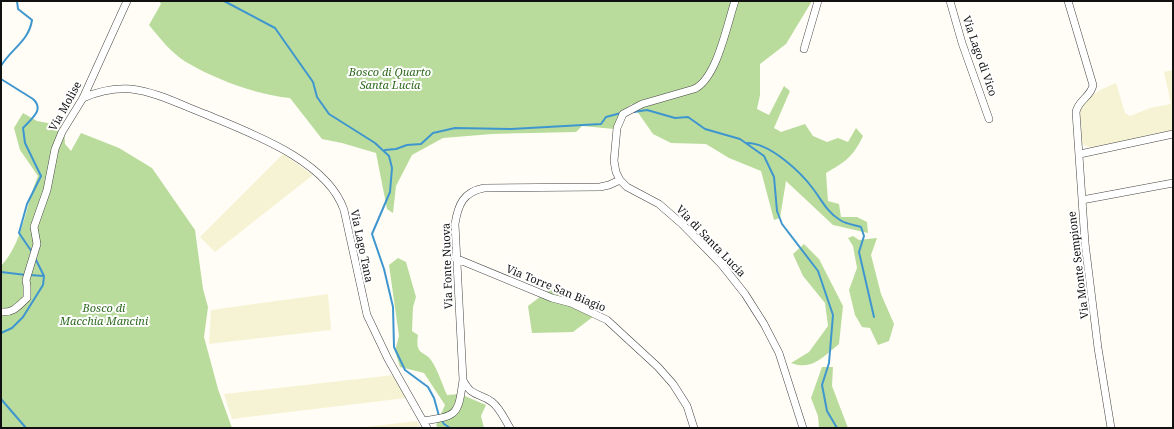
<svg xmlns="http://www.w3.org/2000/svg" width="1174" height="429" font-family="'Noto Serif',serif">
<style>
.farmland{fill:#f6f3d4}
.forest{fill:#b9dc9c}
.lines{fill:none;stroke-linecap:round;stroke-linejoin:round}
.stream{stroke:#3f96cf;stroke-width:2}
.minor-casing{stroke:#444;stroke-width:8}
.minor{stroke:#fff;stroke-width:7}
.labels{text-anchor:middle;stroke-width:4;stroke-linejoin:round;paint-order:stroke}
.street-label{font-size:11px;fill:#111;stroke:#fff}
.park-label{font-size:11px;font-style:italic;fill:#2f6b1f;stroke:#fff}
</style>
<rect width="100%" height="100%" fill="#fffdf5"/>
<path class="farmland" d="M1173 70V130L1091 148 1082 144 1079 112 1083 102 1100 90 1116 83 1125 113 1130 116 1150 108 1171 104 1164 72Z
M283 154 313 175 215 252 200 237Z
M328 294 331 330 209 344 211 310Z
M394 375 406 398 232 419 224 394Z
M417 421 421 428H356Z"/>
<path class="forest" d="M159 1H812L786 44 760 64V95L757 109 769 115 784 86 790 91 774 128 781 132 805 124 813 136 827 142 838 138 848 142 856 128 863 136C853 157 845 162 826 173L828 201 839 204 841 217H857L867 222 868 233 833 225 786 181 780 218 774 220 761 171 729 158 706 144 671 143 653 134 632 104C622 111 616 116 614 129L582 126 576 132 492 134 443 138 412 155 396 186 393 213 387 209 376 153 342 143 322 139 290 98C254 94 217 80 186 62 171 53 159 37 149 25L161 4Z
M23 113 37 121 64 126 65 144 71 151 81 133 119 148 152 168 195 230 203 289 208 307 204 337 218 389 232 428H1V266C24 241 25 206 38 176L20 150 14 128Z
M853 236 859 240 877 238 871 255 881 294 894 324 889 341 878 345 870 328 862 327 855 315 849 290 857 268 853 246 848 238Z
M804 244 819 259 843 306 839 344C823 357 812 371 791 363L809 352 828 326 825 303 803 276 793 254Z
M398 258 406 262 416 297 413 307 412 331 418 335C415 356 424 350 431 360 438 370 442 384 447 395L460 394 486 405 481 416 484 428H438L436 425 445 405 424 373 400 367 395 351 399 336 389 265Z
M553 287 565 294V304L594 316 573 332 532 333 528 306Z
M822 367H833L832 386 848 428H819L818 416 811 398Z"/>
<g class="lines">
<path class="stream" d="M224 1 275 28 313 82 317 97 329 114 375 143 389 156 392 168 390 192 372 234 384 269 393 307 394 347 405 370 428 387 434 398 439 416
M1 66C11 49 29 41 32 20L18 9 17 1
M1 79 33 99C45 110 31 119 23 128L25 143 41 176 27 204 19 233 32 252
M634 112 647 110 675 118 688 117 705 129 740 139 764 156 774 177 777 211 782 224 818 271 833 315 829 363 822 385 827 411 837 428
M747 143C770 143 801 172 814 190 822 201 828 213 840 220 846 224 854 225 861 227L864 236 859 252 874 317
M385 150 396 149 407 145 421 144 433 133 455 128 511 129 601 124 606 117 621 113
M1 272 26 275
M30 275 44 276
M1 333 12 328 23 317 43 285 44 276 35 258
M1 399 26 428
M441 419 444 424 450 428"/>
<defs>
<path id="minor" d="M735 1C727 24 717 79 694 89L642 104 623 114 617 128 614 161 616 172 620 180 627 187 659 204 682 224 722 265 745 294 764 324 779 353 803 428
M950 1 962 43 989 119
M1068 1 1093 85C1091 97 1078 100 1076 112L1085 243 1098 348 1111 428
M804 49 818 1
M83 98C99 91 114 88 131 89 157 92 181 105 205 114 250 133 327 160 344 210L367 315 388 359 427 428
M1080 154 1173 134
M1082 200 1173 183
M455 258 552 298 571 303 607 320 658 367 673 384 687 406 694 428
M1 312C14 313 18 306 27 298V286L26 280 37 244 34 227 47 190 55 149 62 132 83 98 127 1
M463 380C472 398 479 392 492 402 500 408 505 420 510 428
M423 421C458 416 458 415 463 380L455 224C458 205 463 192 484 188L600 187 609 185 620 180"/>
</defs>
<use href="#minor" class="minor-casing"/>
<use href="#minor" class="minor"/>
</g>
<g class="labels">
<g class="street-label">
<text transform="translate(980 56) rotate(71)" y="4">Via Lago di Vico</text>
<text transform="translate(65 106) rotate(-61)" y="4">Via Molise</text>
<text transform="translate(711 241) rotate(46)" y="4">Via di Santa Lucia</text>
<text transform="translate(362 246) rotate(78)" y="4">Via Lago Tana</text>
<text transform="translate(1078 265) rotate(-97)" y="4">Via Monte Sempione</text>
<text transform="translate(447 266) rotate(-92)" y="4">Via Fonte Nuova</text>
<text transform="translate(556 288) rotate(22)" y="4">Via Torre San Biagio</text>
</g>
<g class="park-label">
<text x="390" y="76">Bosco di Quarto<tspan x="390" dy="13">Santa Lucia</tspan></text>
<text x="104" y="312">Bosco di<tspan x="104" dy="13">Macchia Mancini</tspan></text>
</g>
</g>
<rect width="1174" height="429" fill="none" stroke="#111111" stroke-width="4"/>
</svg>
